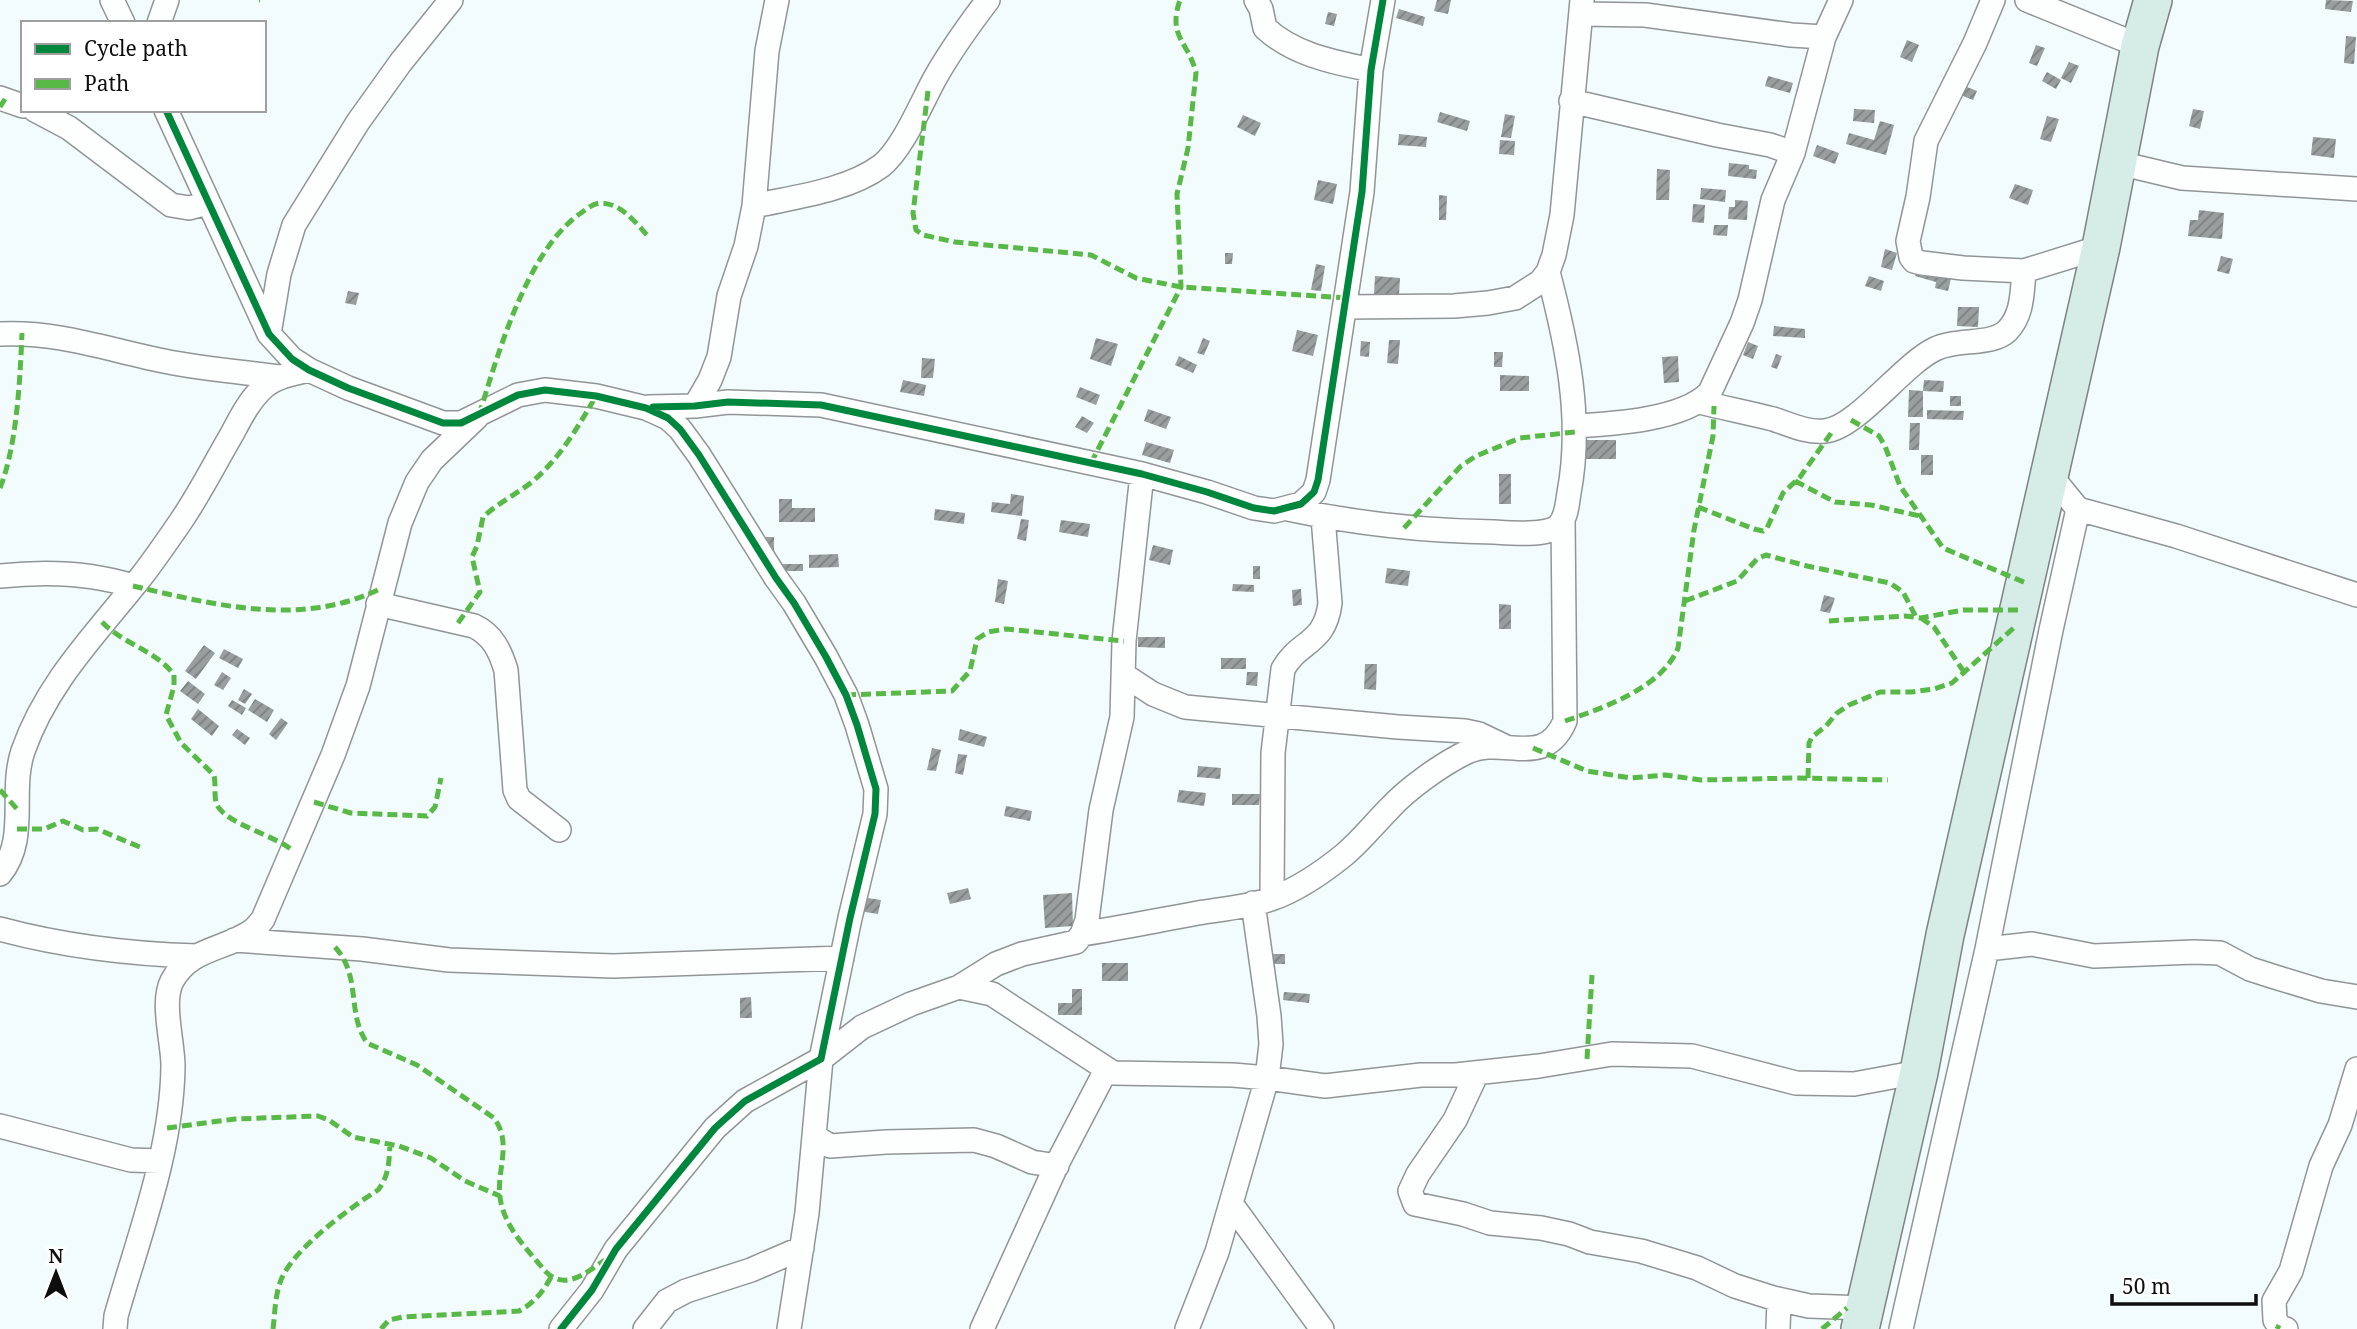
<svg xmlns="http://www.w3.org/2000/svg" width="2357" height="1329" font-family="'Noto Serif',serif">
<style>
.building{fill:url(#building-hatch)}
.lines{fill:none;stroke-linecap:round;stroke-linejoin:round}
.minor-casing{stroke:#919595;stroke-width:26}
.trunk-casing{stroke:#7e8282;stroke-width:40}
.minor{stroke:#fdffff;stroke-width:23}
.trunk{stroke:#d6ece6;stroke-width:37}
.quiet{stroke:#58b947;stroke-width:5;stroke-dasharray:10 5;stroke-linecap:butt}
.cycleway-casing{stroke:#fff;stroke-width:11}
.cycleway{stroke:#00873e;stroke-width:7}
</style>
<defs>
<pattern id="building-hatch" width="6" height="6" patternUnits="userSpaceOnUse" patternTransform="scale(1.75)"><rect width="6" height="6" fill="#989f9e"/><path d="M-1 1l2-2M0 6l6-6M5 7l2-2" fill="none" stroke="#7a807f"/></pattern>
</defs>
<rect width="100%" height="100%" fill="#f2fcfc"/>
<path class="building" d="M1437 0H1451L1448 14 1434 11Z
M2326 0 2353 1 2351 12 2325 9Z
M1399 9 1425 17 1423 26 1396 18Z
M1328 12 1337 14 1334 26 1325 24Z
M2346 36 2356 37 2354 64 2344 63Z
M1907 40 1919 45 1912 62 1900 57Z
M2036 45 2045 48 2037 66 2029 63Z
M2069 62 2079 66 2071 83 2061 78Z
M2047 72 2061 80 2056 89 2042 81Z
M1768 76 1793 83 1790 93 1765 86Z
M1957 83 1977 91 1973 100 1953 92Z
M1854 109 1875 110 1874 123 1853 121Z
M2193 109 2204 111 2200 129 2189 126Z
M1440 112 1470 121 1467 131 1437 122Z
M1505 114 1515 116 1511 138 1501 137Z
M1243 115 1261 123 1255 136 1237 127Z
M2047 116 2059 119 2051 142 2040 139Z
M1880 121 1894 125 1886 155 1846 144 1849 133 1874 140Z
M1399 134 1427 137 1426 147 1398 145Z
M2313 137 2336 139 2334 158 2311 155Z
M1500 140 1515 141 1514 155 1499 154Z
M1817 145 1839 153 1835 164 1813 156Z
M1729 163 1749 165V169L1757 170 1756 179 1728 176Z
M1657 169 1670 170 1669 200H1656Z
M1318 180 1337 184 1333 204 1314 200Z
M2015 184 2033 190 2028 205 2009 198Z
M1701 188 1726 190 1725 202 1700 199Z
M1439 195 1447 196 1446 220H1439Z
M1735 200 1748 201 1747 220 1728 219 1729 207H1735Z
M1693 204 1705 205 1704 223 1692 222Z
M2199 210 2224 213 2222 239 2188 236 2190 220H2198Z
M1714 225H1728L1727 236 1713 235Z
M1885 249 1897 253 1892 270 1881 267Z
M1225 253H1233L1232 264H1225Z
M2221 256 2233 259 2229 274 2217 271Z
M1316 264 1325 266 1321 291 1311 290Z
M1918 265 1952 274 1948 291 1935 288 1936 282 1915 276Z
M1375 276 1400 278 1399 295 1374 294Z
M1869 276 1884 281 1881 291 1865 286Z
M348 291 359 293 356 305 345 303Z
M1958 307H1979L1978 327 1957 326Z
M1774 326 1805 329V338L1773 336Z
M1297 330 1318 335 1313 356 1292 351Z
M1096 338 1118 344 1111 366 1090 359Z
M1203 338 1210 341 1204 355 1197 353Z
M1389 340H1400L1398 364 1387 363Z
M1361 341 1370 342 1369 357 1360 356Z
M1748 342 1758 346 1753 359 1743 355Z
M1494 352H1503L1502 367H1494Z
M1776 354 1782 356 1777 369 1771 367Z
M1179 356 1197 365 1193 373 1175 365Z
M1678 356 1679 382 1664 383 1662 357Z
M922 358 935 359 933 378H921Z
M1500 375 1529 376V391H1500Z
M903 380 926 385 924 396 900 392Z
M1924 380 1944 381 1943 392 1923 391Z
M1080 387 1100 395 1096 405 1076 397Z
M1909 390 1923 391V417H1908Z
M1950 396H1961V406H1950Z
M1148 409 1171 417 1166 429 1144 421Z
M1927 410 1964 411 1963 420 1927 419Z
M1082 416 1094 423 1087 433 1075 427Z
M1910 423H1920L1919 450H1909Z
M1582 440H1616V459H1581Z
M1146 442 1174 450 1170 463 1142 455Z
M1921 455H1933V475H1921Z
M1499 474H1511V504H1499Z
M1011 494 1024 496 1022 516 991 512 992 502 1010 504Z
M779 499H792V508H815V522H779Z
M935 509 965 513 964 524 934 520Z
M1021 519 1029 520 1026 541 1017 539Z
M1061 520 1090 524 1088 537 1059 532Z
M764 537H774V554L764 555Z
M1153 545 1173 550 1170 565 1149 560Z
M838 554 839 567 809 568V555Z
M778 564H803V571H778Z
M1253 566H1260V579H1253Z
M1387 568 1410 571 1408 586 1385 583Z
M998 579 1008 581 1004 604 995 602Z
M1233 584 1254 585V592L1232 591Z
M1301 589 1302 605 1293 606 1292 590Z
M1824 595 1835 598 1830 613 1820 611Z
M1499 604 1511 605V629H1499Z
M1138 637H1165V648L1138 647Z
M204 645 215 653 196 679 185 671Z
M224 649 243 659 238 668 219 658Z
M1221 658H1246V669H1221Z
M1365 664H1377L1376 690 1364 689Z
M222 672 231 678 223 690 214 685Z
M1247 672H1258L1257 686 1246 685Z
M188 681 205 694 198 704 180 691Z
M244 689 252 694 245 704 238 700Z
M255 699 274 710 267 722 248 710Z
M232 700 246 708 242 715 228 706Z
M198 709 219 726 212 736 191 719Z
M281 718 288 723 276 740 269 734Z
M237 729 250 738 245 745 232 735Z
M960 729 987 737 984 747 958 740Z
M932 748 941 750 936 771 927 770Z
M958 754 967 755 963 775 955 773Z
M1198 766 1221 768 1220 779 1197 777Z
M1179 790 1206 793 1204 806 1177 802Z
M1232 794H1260L1259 805H1232Z
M1006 806 1032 811 1030 821 1004 816Z
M968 888 971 899 950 904 947 893Z
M1072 893 1073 926 1045 928 1043 895Z
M861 897 881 900 878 914 859 911Z
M1264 954H1285V964H1264Z
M1102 963H1128V981H1102Z
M1072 989H1082V1015H1058V1003H1072Z
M1284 992 1310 994 1309 1003 1283 1000Z
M751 997 752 1018H740V998Z"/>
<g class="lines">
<defs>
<path id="minor" d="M112 0 123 23
M1256 0 1261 9 1265 28C1294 55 1334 62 1371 70
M1993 0 1975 43 1926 141 1918 197 1908 241 1911 257 1914 261 1922 263 1963 268 2024 271 2101 247
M2027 0 2140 46
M1581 14 1645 15 1791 35 1824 37
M159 23 167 0
M0 98 23 106
M1571 101 1717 135 1770 145 1793 153
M35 110 69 128 171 205 189 208 208 203
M166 110 269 334 292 359 309 370 348 388 443 423H461L518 395 545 390 596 396 646 408 668 418 680 429 699 455 776 578 794 603 826 657 846 695 857 725 876 789 875 814 850 918 821 1059 745 1101 715 1128 616 1249 592 1290 561 1329
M2119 163 2182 178 2357 189
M754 206C794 197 847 191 881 166 902 150 921 104 934 80 950 51 969 25 988 0
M1346 307 1454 306 1488 303 1515 298 1540 282 1548 272 1554 255 1562 215 1582 0
M0 334C57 331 109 350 164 361 202 369 242 372 281 377
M269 334 279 274 294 225 358 122 401 62 451 0
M1700 402C1724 408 1749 413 1773 419 1789 424 1807 433 1825 431 1857 428 1902 365 1935 349 1957 338 1991 346 2007 331 2023 315 2022 292 2024 271
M695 406 710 380 719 357 729 296 746 246 754 206 767 51 777 0
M649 407 695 406 728 402 821 405 1142 474 1207 492 1254 508 1274 511 1301 504 1314 492 1318 480 1362 192 1371 70 1383 0
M1575 426C1612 424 1684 420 1710 392L1742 323 1750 300 1773 200 1793 153 1824 37 1841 0
M2051 476 2078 509 2176 536 2357 595
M1288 509C1358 524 1422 531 1494 532 1510 533 1544 536 1557 527 1567 519 1567 504 1569 493 1583 418 1567 344 1548 272
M0 576C45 571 89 572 133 586
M378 604 474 626C493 635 500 651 506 670L515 790 519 799 559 830
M1124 675 1153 694 1185 707 1398 727 1465 731 1479 734 1504 746
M0 874C29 839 9 792 23 751 47 682 97 633 141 577 155 559 168 540 181 521 200 493 215 463 232 434 241 417 250 399 265 386 277 376 294 374 309 370
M1272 898 1273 753 1283 669C1299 640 1325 645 1330 603L1323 517
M0 929C63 946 131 954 197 956
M1082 934C1121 928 1159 920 1198 913 1222 909 1248 907 1271 899 1297 890 1323 872 1344 855 1361 841 1374 824 1389 809 1407 789 1442 764 1467 752 1503 735 1544 770 1565 721L1563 519
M234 940 362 949 449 960 613 966 842 958
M1987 949 2032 944 2094 956 2194 952 2220 953 2250 969 2275 977 2321 991 2357 997
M959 987 992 994 1113 1073 1233 1075 1267 1078 1325 1086 1421 1075H1456L1539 1066 1612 1054 1692 1056 1796 1083 1854 1084 1919 1072
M1477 1073 1455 1120 1418 1174 1410 1191 1415 1204 1463 1214 1490 1223 1541 1228 1569 1234 1590 1242 1641 1251 1697 1268 1735 1286 1773 1298 1809 1306 1865 1308
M0 1126 131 1160 160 1161
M814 1136 830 1146 886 1142 974 1140 996 1146 1032 1162 1057 1166
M1232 1205 1322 1329
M115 1329 116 1316C139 1235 172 1151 173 1066 173 1042 161 1002 172 981 189 948 225 950 252 931 256 928 260 923 263 919L333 755 358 686 400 523 417 482 432 460 477 417
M645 1329 667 1301 686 1291 751 1270 802 1248
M789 1329 807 1213 821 1059 862 1027 911 1004 959 987 996 964 1022 954 1076 942 1082 934 1087 920 1101 810 1122 717 1124 641 1142 474
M982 1329 1058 1162 1106 1070
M1187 1329 1217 1252 1267 1078 1271 1044 1269 1016 1253 903
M1778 1329 1779 1300
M1901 1329 1987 949 2051 630 2078 509
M2286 1329 2281 1328 2275 1320 2274 1301 2291 1271 2321 1166 2340 1125 2357 1069"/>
<path id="trunk" d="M1860 1329 1919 1072 1945 935 2101 247 2140 46 2153 0"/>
</defs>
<use href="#minor" class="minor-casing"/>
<use href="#trunk" class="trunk-casing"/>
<use href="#minor" class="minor"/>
<use href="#trunk" class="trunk"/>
<path class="quiet" d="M259 0H260
M928 91 913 213 916 230 923 235 955 242 1091 255 1136 278 1181 287 1347 298
M0 107 5 99
M479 415C498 354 527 250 581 213 587 209 592 204 600 203 621 203 634 221 647 235
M1851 420 1879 436 1885 446 1900 486 1943 548 2026 583
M1091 463 1181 287 1177 194 1188 148 1196 73C1189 42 1167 37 1180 0
M1795 481 1835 502 1871 505 1920 516
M0 488C17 445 20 380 22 333
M1698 507 1754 529 1763 531 1767 528 1783 493 1800 477 1834 429
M1404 528 1461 466 1476 456 1520 438 1575 432
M133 586C215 605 302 628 382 588
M1685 601 1737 581 1757 559 1766 555 1807 566 1890 583 1903 592 1916 617
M1921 618 1934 627 1964 672
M1829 621 1905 616 1921 618 1963 610H2020
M102 622C123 644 157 651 174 675V686L166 715 181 743 214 775C216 784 214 794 216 802 221 823 276 835 293 851
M458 623 480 592 472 557 477 546 483 517C498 503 517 494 533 481 560 458 578 427 596 396
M846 695 952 691 970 671 977 639 988 632 1006 629 1124 641
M1565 721C1603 708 1662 688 1678 648L1694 530 1713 436 1714 406
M1533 748 1587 771 1631 778 1665 775 1701 780 1797 778 1888 780
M1808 778 1809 743 1812 737 1826 726 1837 713 1849 705 1880 692H1911L1934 689 1952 683 2017 625
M0 790 17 809
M314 802 351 813 427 816 435 807 441 778
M17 829H44L63 821 83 830 97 829 142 848
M335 947C362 977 346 1012 367 1043L417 1065 494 1118C514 1145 494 1173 501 1203 507 1230 528 1250 545 1271 565 1292 587 1272 605 1260
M1587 1059 1592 975
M167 1128 235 1119 318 1116 329 1120 353 1137 399 1146 431 1158 465 1181 500 1196
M273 1329C275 1313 275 1295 281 1280 292 1250 351 1207 378 1190 389 1176 389 1162 390 1144
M381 1329 389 1320 403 1317 519 1311C534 1303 543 1292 551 1277
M1822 1329 1847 1308
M2277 1329 2279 1325"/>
<defs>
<path id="cycleway" d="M166 110 269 334 292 359 309 370 348 388 443 423H461L518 395 545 390 596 396 646 408 668 418 680 429 699 455 776 578 794 603 826 657 846 695 857 725 876 789 875 814 850 918 821 1059 745 1101 715 1128 616 1249 592 1290 561 1329
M653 407 695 406 728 402 821 405 1142 474 1207 492 1254 508 1274 511 1301 504 1314 492 1318 480 1362 192 1371 70 1383 0"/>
</defs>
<use href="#cycleway" class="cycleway-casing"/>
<use href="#cycleway" class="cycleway"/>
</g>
<rect x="21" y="21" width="245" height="91" fill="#ffffff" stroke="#9f9f9f" stroke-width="2"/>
<rect x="35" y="44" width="35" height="10" fill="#00873e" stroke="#9f9f9f" stroke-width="2"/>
<text x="84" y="56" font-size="21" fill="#0e0e0e">Cycle path</text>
<rect x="35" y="79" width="35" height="10" fill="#58b947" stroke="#9f9f9f" stroke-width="2"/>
<text x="84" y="91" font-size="21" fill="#0e0e0e">Path</text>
<g transform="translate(56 1273)" stroke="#ffffff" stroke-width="5" paint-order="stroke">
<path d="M0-5L12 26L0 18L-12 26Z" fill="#0e0e0e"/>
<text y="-10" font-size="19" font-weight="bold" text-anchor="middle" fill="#0e0e0e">N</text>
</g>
<path d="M2112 1294v10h144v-10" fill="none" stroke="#0e0e0e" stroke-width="3.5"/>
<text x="2122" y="1294" font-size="21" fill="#0e0e0e" stroke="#ffffff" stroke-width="5" paint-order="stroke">50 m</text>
</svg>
